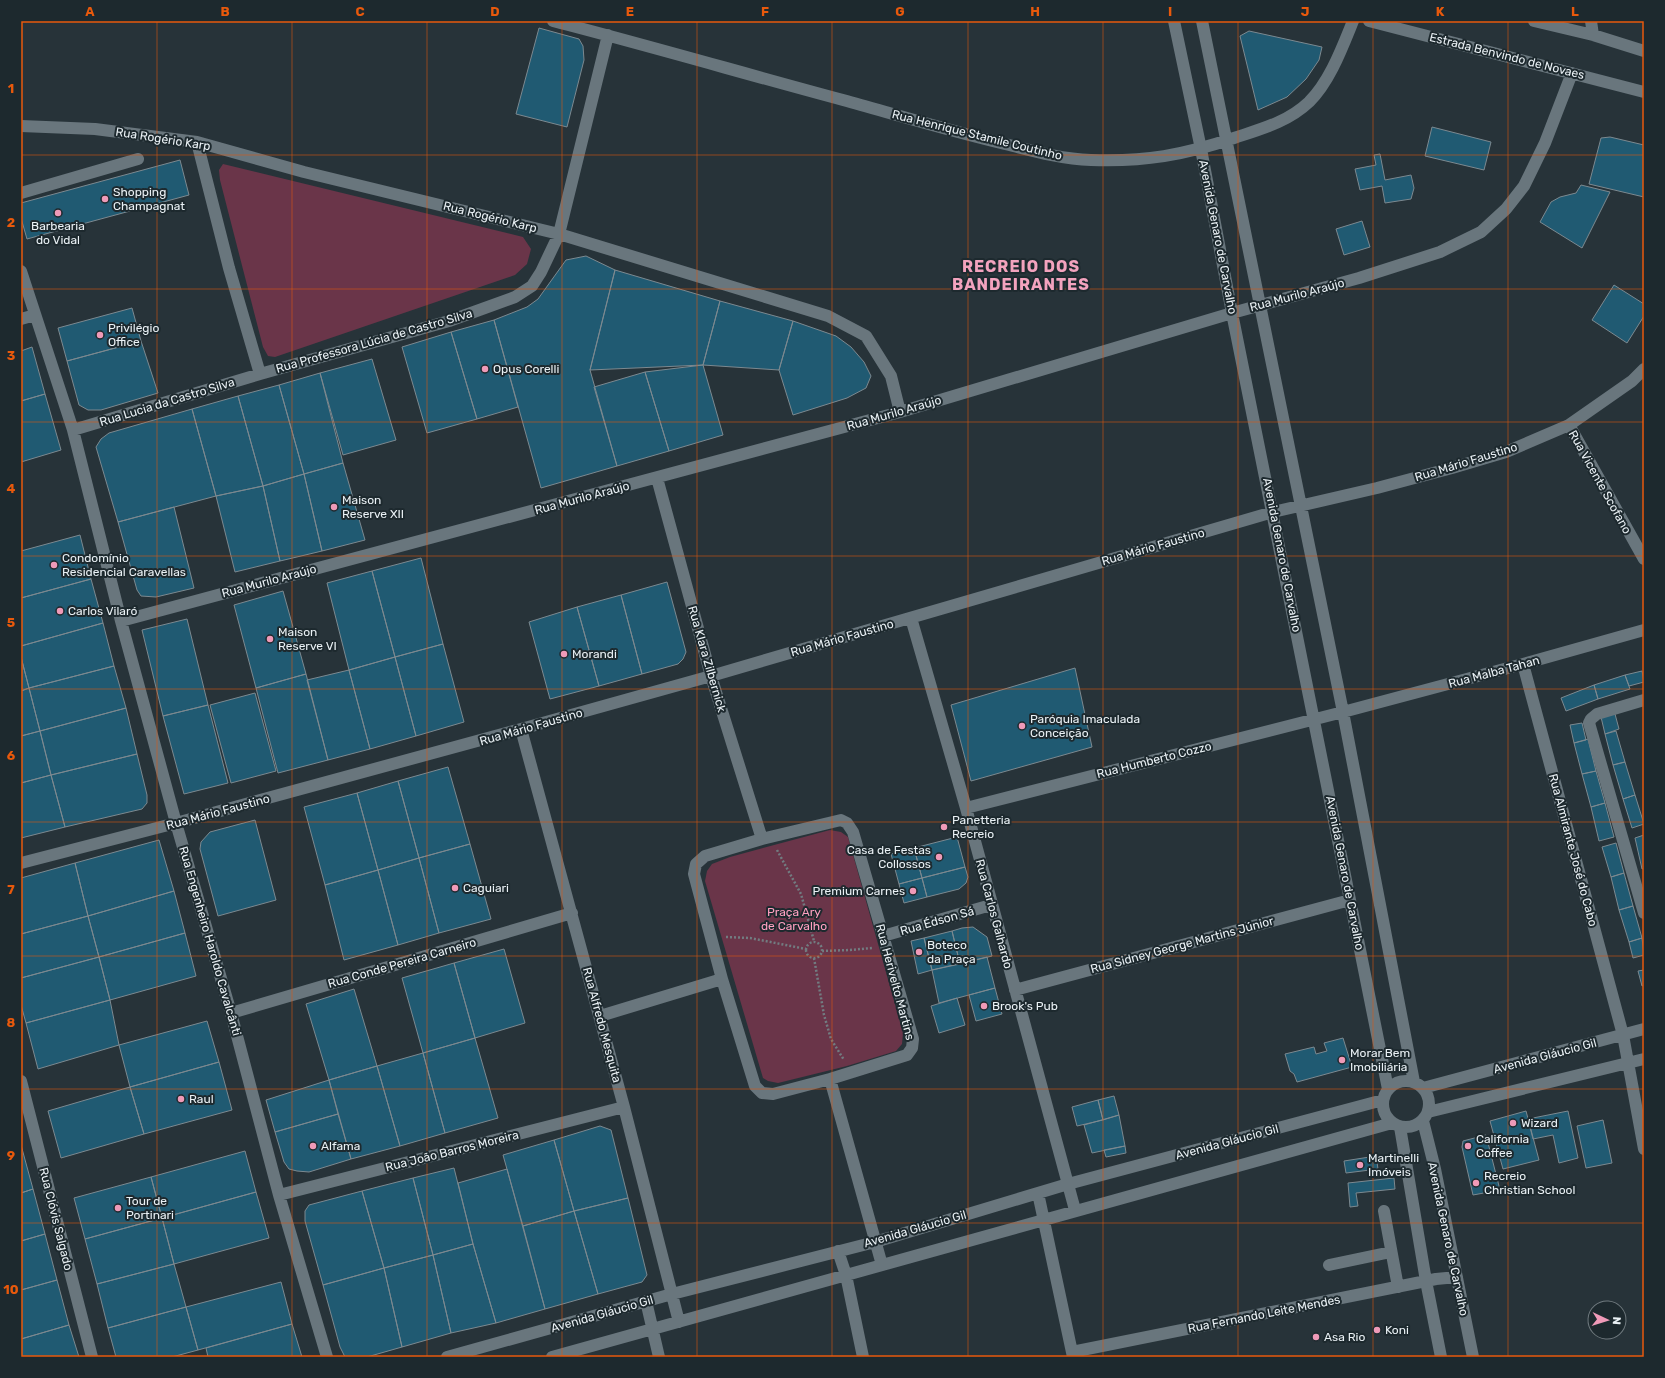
<svg xmlns="http://www.w3.org/2000/svg" width="1665" height="1378" font-family="Rubik,sans-serif">
<style>
.green{fill:#6a3549}
.building{fill:#205a72;stroke:#7c8990}
.lines{fill:none;stroke-linecap:round;stroke-linejoin:round}
.path{stroke:#727c81;stroke-width:2.5;stroke-dasharray:2 2;stroke-linecap:butt}
.minor{stroke:#69767d;stroke-width:12}
.grid{fill:none;stroke:#e8590c;stroke-width:1;stroke-opacity:0.55}
.poi-dot{fill:#ef9ab8;stroke:#1d292e;stroke-width:1.5}
.labels{text-anchor:middle;stroke-width:4;stroke-linejoin:round;paint-order:stroke}
.street-label{font-size:12px;fill:#eaf1f5;stroke:#1d292e}
.poi-label{font-size:12px;fill:#eaf1f5;stroke:#1d292e;text-anchor:start}
.park-label{font-size:12px;fill:#ffa0c1;stroke:#1d292e}
.district-label{font-size:16px;font-weight:bold;letter-spacing:1px;fill:#f3a3be;stroke:#1d292e}
.neatline{fill:none;stroke:#e8590c;stroke-width:1.5}
.grid-label{font-size:13px;text-anchor:middle;font-weight:bold;fill:#e8590c}
</style>
<rect width="100%" height="100%" fill="#273339"/>
<path class="green" d="M223 164 523 237 531 249 527 264 515 275 275 357 268 356 263 347 220 180 219 170Z
M830 830 841 832 848 837 903 1033 902 1044 896 1051 847 1066 778 1083 768 1081 763 1078 705 881 707 871 712 864 730 857Z"/>
<path class="building" d="M539 28 579 39 583 46 584 60 567 127 516 114Z
M1249 31 1322 47 1319 60 1306 79 1287 97 1258 110 1240 36Z
M1432 127 1491 142 1484 170 1425 156Z
M1610 137 1644 145V197L1589 184 1601 138Z
M1380 154 1385 180 1411 175 1414 188 1411 199 1385 203 1382 186 1360 190 1355 169 1376 165 1374 155Z
M180 160 189 195 27 239 21 218V203Z
M1581 185 1610 192 1582 248 1540 222 1551 202 1560 197 1576 193Z
M1362 221 1370 247 1344 255 1336 229Z
M586 256 615 270 590 370 617 466 541 488 494 320 527 307 538 299 566 260Z
M615 270 720 301 703 365 590 370Z
M1614 285 1644 304V316L1627 343 1592 320Z
M720 301 793 321 779 370 703 365Z
M132 308 141 341 67 361 58 328Z
M494 320 518 407 477 419 451 332Z
M793 321 836 336 851 347 864 362 871 376 866 388 847 398 793 415 779 370Z
M451 332 477 419 427 433 402 347Z
M141 341 158 393 101 410H88L79 405 67 361Z
M32 347 45 394 21 401V351Z
M372 359 396 440 343 455 320 373Z
M703 365 723 435 669 451 645 372Z
M645 372 669 451 617 466 594 387Z
M320 373 343 463 304 474 279 385Z
M279 385 304 474 263 486 238 396Z
M45 394 61 450 21 462V401Z
M238 396 263 486 216 496 192 409Z
M192 409 216 496 118 522 96 447 101 439 109 433Z
M343 463 365 540 322 551 304 474Z
M304 474 322 551 280 561 263 486Z
M263 486 280 561 235 572 216 496Z
M174 507 194 588 156 597 141 596 137 590 118 522Z
M80 535 91 579 21 598V551Z
M421 558 443 644 395 657 372 571Z
M372 571 395 657 349 670 327 583Z
M91 579 103 623 21 646V598Z
M667 582 686 652 683 659 678 664 642 674 621 595Z
M283 591 306 674 256 688 234 605Z
M621 595 642 674 599 686 577 607Z
M577 607 599 686 550 699 529 622Z
M187 619 208 705 163 716 142 630Z
M103 623 114 666 29 688 21 657V646Z
M443 644 464 722 416 736 395 657Z
M21 657 29 688 21 691Z
M395 657 416 736 370 749 349 670Z
M114 666 126 708 40 731 29 688Z
M1075 668 1092 747 971 781 951 705Z
M349 670 370 749 328 760 307 680Z
M1642 671 1644 682 1629 686 1625 675Z
M306 674 328 760 278 773 256 688Z
M1625 675 1630 689 1598 699 1594 685Z
M1594 685 1598 699 1566 711 1561 698Z
M29 688 40 731 21 736V691Z
M255 693 276 771 231 783 210 705Z
M208 705 228 783 184 794 163 716Z
M126 708 137 754 51 775 40 731Z
M1615 714 1619 729 1605 734 1601 717Z
M1582 723 1586 740 1574 743 1570 725Z
M40 731 51 775 21 783V736Z
M1616 731 1625 762 1613 765 1605 734Z
M1588 739 1596 771 1582 774 1574 743Z
M137 754 147 795V803L142 809 65 827 51 775Z
M1625 762 1635 795 1623 799 1613 765Z
M448 767 470 844 419 858 398 781Z
M1596 771 1605 803 1591 807 1582 774Z
M51 775 65 827 21 838V783Z
M398 781 419 858 378 870 357 793Z
M357 793 378 870 325 885 304 807Z
M1635 795 1644 824 1632 828 1623 799Z
M1605 803 1614 837 1599 841 1591 807Z
M255 820 276 900 218 916 200 849 201 842 210 832Z
M1644 835V868L1642 869 1635 838Z
M957 837 965 867 922 878 914 848Z
M159 840 174 891 88 916 75 863Z
M1616 843 1624 873 1611 877 1602 847Z
M470 844 491 919 439 933 419 858Z
M914 848 922 878 899 884 891 854Z
M419 858 439 933 398 945 378 870Z
M75 863 88 916 21 934V878Z
M965 867 968 877 966 883 959 889 927 897 922 878Z
M378 870 398 945 344 960 325 885Z
M1624 873 1633 906 1619 910 1611 877Z
M922 878 927 897 904 903 899 884Z
M174 891 185 933 99 957 88 916Z
M1633 906 1642 938 1629 942 1619 910Z
M88 916 99 957 21 978V934Z
M973 927 987 937 992 956 960 964 952 931 962 928Z
M952 931 960 964 932 970 924 938Z
M185 933 196 976 110 1000 99 957Z
M924 938 932 970 918 974 911 941Z
M1642 938 1644 955 1633 958 1629 942Z
M504 949 525 1023 475 1038 454 963Z
M99 957 110 1000 26 1023 21 1005V978Z
M987 957 995 988 939 1003 932 970Z
M454 963 475 1038 423 1053 402 978Z
M1644 970V985L1642 986 1638 971Z
M995 988 1002 1014 976 1021 969 995Z
M354 989 377 1066 329 1080 306 1004Z
M957 998 965 1025 939 1033 931 1006Z
M110 1000 119 1045 38 1069 26 1023Z
M207 1021 219 1062 130 1087 119 1045Z
M475 1038 498 1118 445 1133 423 1053Z
M1343 1038 1352 1067 1297 1082 1294 1074 1290 1071 1285 1054 1314 1047 1316 1054 1327 1051 1324 1043Z
M423 1053 445 1133 400 1146 377 1066Z
M219 1062 232 1110 144 1134 130 1087Z
M377 1066 400 1146 351 1159 329 1080Z
M329 1080 338 1114 275 1132 266 1100Z
M130 1087 144 1134 61 1158 48 1111Z
M1114 1096 1119 1115 1103 1120 1098 1100Z
M1098 1100 1103 1120 1077 1126 1072 1107Z
M1526 1111 1539 1160 1503 1169 1490 1121Z
M1568 1111 1578 1158 1559 1163 1553 1135 1533 1139 1528 1119Z
M338 1114 351 1159 309 1172 297 1171 289 1169 284 1162 275 1132Z
M1119 1115 1125 1146 1092 1153 1084 1125Z
M1603 1120 1612 1163 1586 1168 1577 1126Z
M600 1126 611 1130 628 1198 574 1211 554 1140Z
M1486 1135 1500 1190 1473 1195 1462 1147 1463 1141Z
M554 1140 574 1211 523 1226 503 1155Z
M21 1145 33 1189 21 1193Z
M1125 1146 1126 1153 1106 1157 1104 1150Z
M245 1151 256 1192 162 1218 151 1177Z
M1376 1156 1378 1169 1346 1173 1344 1161Z
M454 1168 473 1244 433 1255 413 1178Z
M507 1169 545 1309 496 1323 473 1244 458 1183Z
M151 1177 162 1218 85 1239 74 1198Z
M413 1178 433 1255 384 1268 362 1191Z
M1394 1178 1395 1189 1356 1193 1358 1206 1350 1207 1348 1183Z
M33 1189 45 1234 21 1241V1193Z
M362 1191 384 1268 323 1285 305 1221V1211L309 1205Z
M256 1192 269 1238 174 1264 162 1218Z
M628 1198 647 1275 642 1282 598 1294 574 1211Z
M574 1211 598 1294 545 1309 523 1226Z
M162 1218 174 1264 97 1284 85 1239Z
M45 1234 57 1280 21 1290V1241Z
M473 1244 496 1323 451 1333 433 1255Z
M433 1255 451 1333 402 1347 384 1268Z
M174 1264 186 1307 108 1328 97 1284Z
M384 1268 402 1347 367 1357H345L340 1347 323 1285Z
M57 1280 69 1325 21 1339V1290Z
M281 1282 292 1324 198 1350 186 1307Z
M186 1307 198 1350 172 1357H116L108 1328Z
M292 1324 302 1357H208L206 1348Z
M69 1325 79 1357H21V1339Z"/>
<g class="lines">
<path class="path" d="M777 850 801 894 814 941
M726 937 750 938 806 949
M806 950a8 8 0 1 1 16 0a8 8 0 1 1-16 0Z
M822 951 850 950 872 948
M814 958 824 1015 831 1039 844 1060"/>
<path class="minor" d="M553 21C650 46 746 74 843 100 897 115 950 131 1005 144 1033 151 1062 159 1091 160 1145 162 1184 155 1234 138 1261 129 1288 122 1309 102 1330 81 1342 48 1353 21
M1174 21 1201 149 1232 313 1388 1089
M1202 21 1343 712 1414 1082
M1369 21 1644 92
M1534 21 1593 35 1644 51
M1591 21 1593 35
M21 126 95 129 197 142 304 172 559 234 828 316 866 336 891 376 900 412
M197 142 229 268 260 374 449 321 515 297 532 286 541 272 559 234 608 35
M21 193 138 159
M21 271 73 430 121 621 176 823 231 1013 279 1195 327 1357
M21 319 35 315
M1569 425 1644 559
M73 430 260 374
M657 478 711 676 762 839
M911 618 966 808 1075 1210
M121 621 900 412 1232 313 1359 278 1440 252 1481 232 1506 209 1524 186 1545 143 1572 73
M1523 664 1623 1035 1644 1149
M1644 700 1597 714 1591 719 1589 723 1644 913
M521 729 624 1107 679 1322
M966 808 1343 712 1523 664 1644 630
M841 820 847 823 853 832 913 1039 912 1048 907 1055 830 1079 773 1094 762 1093 755 1086 722 979 694 874 696 864 705 856 762 839Z
M21 863 176 823 521 729 711 676 1273 512 1377 488 1452 468 1506 452 1569 425 1632 381 1644 369
M883 936 991 905
M1015 990 1350 900
M231 1013 572 913
M600 1016 722 979
M830 1079 882 1265
M1383 1104a23 23 0 1 1 46 0a23 23 0 1 1-46 0Z
M21 1081 92 1357
M1423 1088 1644 1029
M1428 1112 1644 1059
M1423 1121 1435 1169 1473 1357
M1400 1127 1426 1281 1441 1357
M1038 1193 1073 1357
M279 1195 624 1107
M1384 1211 1398 1287
M838 1251 846 1275 863 1357
M1329 1265 1391 1252
M646 1301 659 1357
M1072 1352 1436 1279 1457 1277
M447 1357 672 1294 875 1242 1068 1184 1383 1100
M552 1357 1392 1123"/>
</g>
<path class="grid" d="M157 21V1357M292 21V1357M427 21V1357M562 21V1357M697 21V1357M832 21V1357M968 21V1357M1103 21V1357M1238 21V1357M1373 21V1357M1508 21V1357M21 155H1644M21 289H1644M21 422H1644M21 556H1644M21 689H1644M21 822H1644M21 956H1644M21 1089H1644M21 1223H1644"/>
<g class="poi-dot">
<circle cx="105" cy="199" r="4"/>
<circle cx="58" cy="213" r="4"/>
<circle cx="100" cy="335" r="4"/>
<circle cx="485" cy="369" r="4"/>
<circle cx="334" cy="507" r="4"/>
<circle cx="54" cy="565" r="4"/>
<circle cx="60" cy="611" r="4"/>
<circle cx="270" cy="639" r="4"/>
<circle cx="564" cy="654" r="4"/>
<circle cx="1022" cy="726" r="4"/>
<circle cx="944" cy="827" r="4"/>
<circle cx="939" cy="857" r="4"/>
<circle cx="455" cy="888" r="4"/>
<circle cx="913" cy="891" r="4"/>
<circle cx="919" cy="952" r="4"/>
<circle cx="984" cy="1006" r="4"/>
<circle cx="1342" cy="1060" r="4"/>
<circle cx="181" cy="1099" r="4"/>
<circle cx="1513" cy="1123" r="4"/>
<circle cx="313" cy="1146" r="4"/>
<circle cx="1468" cy="1146" r="4"/>
<circle cx="1360" cy="1165" r="4"/>
<circle cx="1476" cy="1183" r="4"/>
<circle cx="118" cy="1208" r="4"/>
<circle cx="1377" cy="1330" r="4"/>
<circle cx="1316" cy="1337" r="4"/>
</g>
<g class="labels">
<g class="street-label">
<text transform="translate(1507 56) rotate(14)" y="4">Estrada Benvindo de Novaes</text>
<text transform="translate(977 135) rotate(14)" y="4">Rua Henrique Stamile Coutinho</text>
<text transform="translate(163 139) rotate(9)" y="4">Rua Rogério Karp</text>
<text transform="translate(490 217) rotate(14)" y="4">Rua Rogério Karp</text>
<text transform="translate(1218 237) rotate(79)" y="4">Avenida Genaro de Carvalho</text>
<text transform="translate(1297 295) rotate(-15)" y="4">Rua Murilo Araújo</text>
<text transform="translate(374 341) rotate(-16)" y="4">Rua Professora Lúcia de Castro Silva</text>
<text transform="translate(167 402) rotate(-17)" y="4">Rua Lucia da Castro Silva</text>
<text transform="translate(894 413) rotate(-16)" y="4">Rua Murilo Araújo</text>
<text transform="translate(1466 462) rotate(-17)" y="4">Rua Mário Faustino</text>
<text transform="translate(1600 482) rotate(61)" y="4">Rua Vicente Scofano</text>
<text transform="translate(582 498) rotate(-15)" y="4">Rua Murilo Araújo</text>
<text transform="translate(1153 547) rotate(-16)" y="4">Rua Mário Faustino</text>
<text transform="translate(1282 555) rotate(79)" y="4">Avenida Genaro de Carvalho</text>
<text transform="translate(269 581) rotate(-15)" y="4">Rua Murilo Araújo</text>
<text transform="translate(842 638) rotate(-16)" y="4">Rua Mário Faustino</text>
<text transform="translate(707 659) rotate(74)" y="4">Rua Klara Zilbernick</text>
<text transform="translate(1494 672) rotate(-15)" y="4">Rua Malba Tahan</text>
<text transform="translate(531 727) rotate(-16)" y="4">Rua Mário Faustino</text>
<text transform="translate(1154 760) rotate(-14)" y="4">Rua Humberto Cozzo</text>
<text transform="translate(218 812) rotate(-15)" y="4">Rua Mário Faustino</text>
<text transform="translate(1573 850) rotate(75)" y="4">Rua Almirante José do Cabo</text>
<text transform="translate(1345 873) rotate(79)" y="4">Avenida Genaro de Carvalho</text>
<text transform="translate(994 914) rotate(75)" y="4">Rua Carlos Galhardo</text>
<text transform="translate(937 921) rotate(-16)" y="4">Rua Édson Sá</text>
<text transform="translate(210 941) rotate(74)" y="4">Rua Engenheiro Haroldo Cavalcânti</text>
<text transform="translate(1182 945) rotate(-15)" y="4">Rua Sidney George Martins Júnior</text>
<text transform="translate(402 963) rotate(-16)" y="4">Rua Conde Pereira Carneiro</text>
<text transform="translate(895 982) rotate(75)" y="4">Rua Herivelto Martins</text>
<text transform="translate(602 1025) rotate(75)" y="4">Rua Alfredo Mesquita</text>
<text transform="translate(1545 1056) rotate(-15)" y="4">Avenida Gláucio Gil</text>
<text transform="translate(1227 1142) rotate(-15)" y="4">Avenida Gláucio Gil</text>
<text transform="translate(452 1151) rotate(-14)" y="4">Rua João Barros Moreira</text>
<text transform="translate(56 1219) rotate(76)" y="4">Rua Clóvis Salgado</text>
<text transform="translate(915 1229) rotate(-16)" y="4">Avenida Gláucio Gil</text>
<text transform="translate(1448 1239) rotate(78)" y="4">Avenida Genaro de Carvalho</text>
<text transform="translate(602 1314) rotate(-16)" y="4">Avenida Gláucio Gil</text>
<text transform="translate(1264 1314) rotate(-11)" y="4">Rua Fernando Leite Mendes</text>
</g>
<g class="poi-label">
<text x="113" y="196">Shopping<tspan x="113" dy="14">Champagnat</tspan></text>
<text x="58" y="230" text-anchor="middle">Barbearia<tspan x="58" dy="14">do Vidal</tspan></text>
<text x="108" y="332">Privilégio<tspan x="108" dy="14">Office</tspan></text>
<text x="493" y="373">Opus Corelli</text>
<text x="342" y="504">Maison<tspan x="342" dy="14">Reserve XII</tspan></text>
<text x="62" y="562">Condomínio<tspan x="62" dy="14">Residencial Caravellas</tspan></text>
<text x="68" y="615">Carlos Vilaró</text>
<text x="278" y="636">Maison<tspan x="278" dy="14">Reserve VI</tspan></text>
<text x="572" y="658">Morandi</text>
<text x="1030" y="723">Paróquia Imaculada<tspan x="1030" dy="14">Conceição</tspan></text>
<text x="952" y="824">Panetteria<tspan x="952" dy="14">Recreio</tspan></text>
<text x="931" y="854" text-anchor="end">Casa de Festas<tspan x="931" dy="14">Collossos</tspan></text>
<text x="463" y="892">Caguiari</text>
<text x="905" y="895" text-anchor="end">Premium Carnes</text>
<text x="927" y="949">Boteco<tspan x="927" dy="14">da Praça</tspan></text>
<text x="992" y="1010">Brook's Pub</text>
<text x="1350" y="1057">Morar Bem<tspan x="1350" dy="14">Imobiliária</tspan></text>
<text x="189" y="1103">Raul</text>
<text x="1521" y="1127">Wizard</text>
<text x="1476" y="1143">California<tspan x="1476" dy="14">Coffee</tspan></text>
<text x="321" y="1150">Alfama</text>
<text x="1368" y="1162">Martinelli<tspan x="1368" dy="14">Imóveis</tspan></text>
<text x="1484" y="1180">Recreio<tspan x="1484" dy="14">Christian School</tspan></text>
<text x="126" y="1205">Tour de<tspan x="126" dy="14">Portinari</tspan></text>
<text x="1385" y="1334">Koni</text>
<text x="1324" y="1341">Asa Rio</text>
</g>
<g class="park-label">
<text x="794" y="916">Praça Ary<tspan x="794" dy="14">de Carvalho</tspan></text>
</g>
<g class="district-label">
<text x="1021" y="272">RECREIO DOS<tspan x="1021" dy="18">BANDEIRANTES</tspan></text>
</g>
</g>
<rect width="1665" height="1378" fill="none" stroke="#1d292e" stroke-width="44"/>
<g transform="translate(1607 1320) rotate(94)"><circle r="19" fill="#1d292e" stroke="#6f797e"/>
<path d="M0-3L7 15L0 10L-7 15Z" fill="#ef9ab8"/>
<text y="-6" font-size="11" font-weight="bold" text-anchor="middle" fill="#eaf1f5">N</text>
</g>
<rect x="22" y="22" width="1621" height="1334" class="neatline"/>
<g class="grid-label">
<text x="90" y="16">A</text>
<text x="225" y="16">B</text>
<text x="360" y="16">C</text>
<text x="495" y="16">D</text>
<text x="630" y="16">E</text>
<text x="765" y="16">F</text>
<text x="900" y="16">G</text>
<text x="1035" y="16">H</text>
<text x="1170" y="16">I</text>
<text x="1305" y="16">J</text>
<text x="1440" y="16">K</text>
<text x="1575" y="16">L</text>
<text x="11" y="93">1</text>
<text x="11" y="227">2</text>
<text x="11" y="360">3</text>
<text x="11" y="493">4</text>
<text x="11" y="627">5</text>
<text x="11" y="760">6</text>
<text x="11" y="894">7</text>
<text x="11" y="1027">8</text>
<text x="11" y="1160">9</text>
<text x="11" y="1294">10</text>
</g>
</svg>
